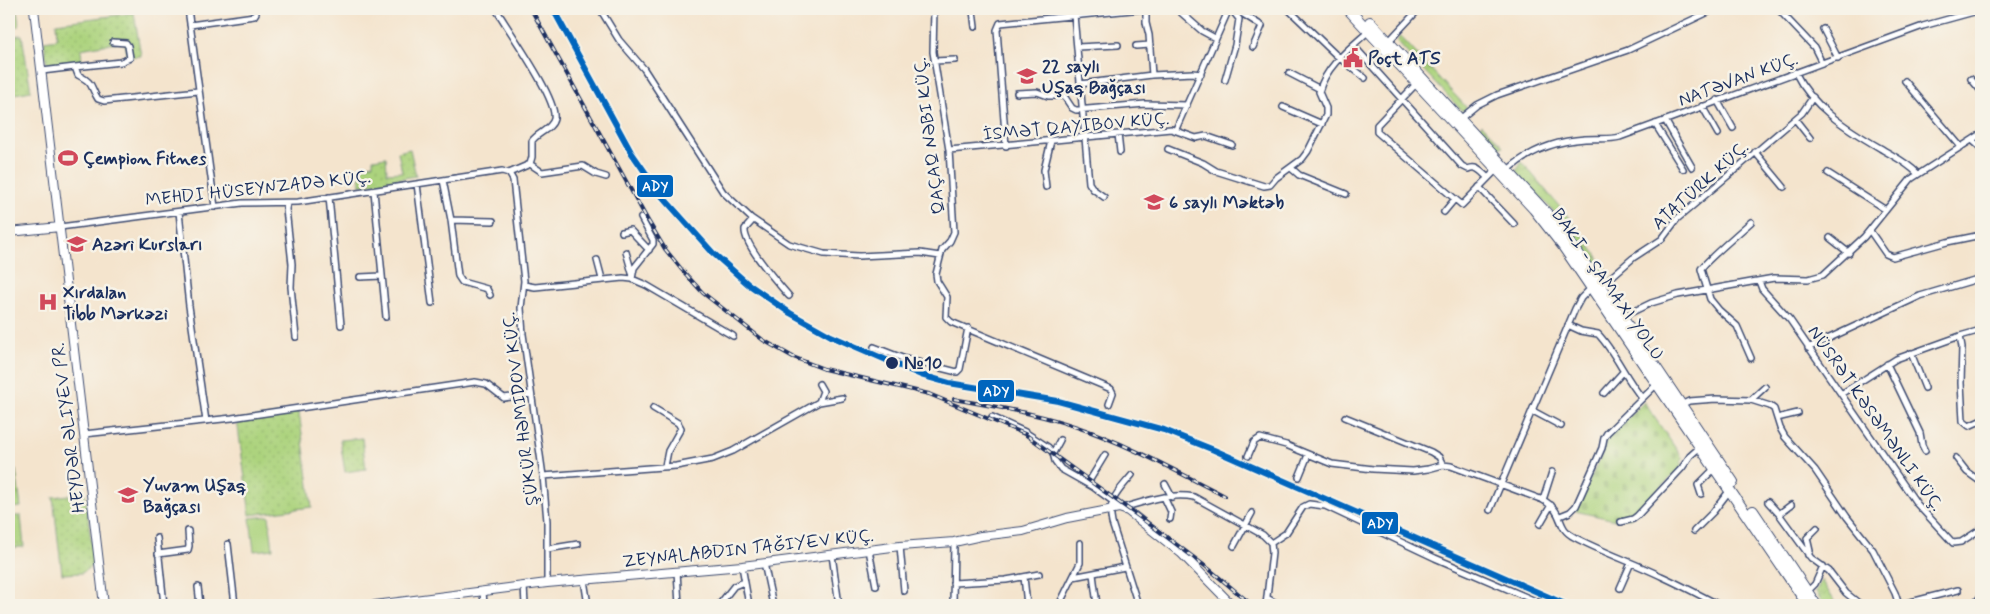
<svg xmlns="http://www.w3.org/2000/svg" width="1990" height="614" font-family="Mynerve,sans-serif">
<style>
.grass{fill:url(#grass-tufts);stroke:#64816e}
.cemetery{fill:url(#cemetery-stones);stroke:#64816e}
.park{fill:url(#park-dots);stroke:#64816e}
.garden{fill:#acd37d;stroke:#64816e}
.lines{fill:none;stroke-linecap:round;stroke-linejoin:round}
.street-casing{stroke:#3c4a6f;stroke-width:8}
.secondary-casing{stroke:#3c4a6f;stroke-width:10}
.highway-casing{stroke:#3c4a6f;stroke-width:12}
.street{stroke:#fff;stroke-width:5}
.secondary{stroke:#fff;stroke-width:8}
.highway{stroke:#fff;stroke-width:10}
.rail-casing{stroke:#1b2f5e;stroke-width:4}
.rail{stroke:#f7f3e8;stroke-width:2;stroke-dasharray:5.5;stroke-linecap:butt}
.rail-1-casing{stroke:#f7f3e8;stroke-width:10}
.rail-1{stroke:#0065bd;stroke-width:6}
.stop-dot{fill:#1b2f5e;stroke:#f7f3e8;stroke-width:2}
.labels{text-anchor:middle;stroke-width:5;stroke-linejoin:round;paint-order:stroke}
.poi-label{font-size:18px;font-weight:bold;fill:#1b2f5e;stroke:#f7f3e8;text-anchor:start}
.street-label{font-size:18px;fill:#1b2f5e;stroke:#f7f3e8}
.stop-label{font-size:18px;font-weight:bold;fill:#1b2f5e;stroke:#f7f3e8;text-anchor:start}
.line-badge{stroke:#f7f3e8;stroke-width:2}
.badge-label{font-size:14px;text-anchor:middle;font-weight:bold;fill:#fff}
</style>
<defs>
<pattern id="grass-tufts" width="24" height="20" patternUnits="userSpaceOnUse" patternTransform="scale(1.25)"><rect width="24" height="20" fill="#acd37d"/><path d="M3 7l-1-3M5 7V3M7 7l1-3M15 17l-1-3M17 17v-4M19 17l1-3" fill="none" stroke="#93b56e"/></pattern>
<pattern id="cemetery-stones" width="16" height="16" patternUnits="userSpaceOnUse" patternTransform="scale(1.25)"><rect width="16" height="16" fill="#acd37d"/><path d="M2 7V4a2 2 0 0 1 4 0v3zM10 15v-3a2 2 0 0 1 4 0v3z" fill="#93b56e"/></pattern>
<pattern id="park-dots" width="8" height="8" patternUnits="userSpaceOnUse" patternTransform="scale(1.25)"><rect width="8" height="8" fill="#acd37d"/><path d="M2 2h.1M6 6h.1" fill="none" stroke="#93b56e" stroke-width="1.8" stroke-linecap="round"/></pattern>
</defs>
<rect width="100%" height="100%" fill="#f7f3e8"/>
<filter id="ink" filterUnits="userSpaceOnUse"><feTurbulence type="fractalNoise" baseFrequency=".02" numOctaves="2"/><feDisplacementMap in="SourceGraphic" scale="10" xChannelSelector="R" yChannelSelector="G"/><feConvolveMatrix kernelMatrix="1 2 1 2 8 2 1 2 1" color-interpolation-filters="sRGB"/></filter>
<filter id="wash" filterUnits="userSpaceOnUse"><feTurbulence type="fractalNoise" baseFrequency=".0096" numOctaves="4" result="noise"/><feDisplacementMap in="SourceGraphic" scale="20" xChannelSelector="R" yChannelSelector="G"/><feGaussianBlur stdDeviation="1.12" result="paint"/><feColorMatrix in="noise" values="0 0 0 0 0 0 0 0 0 0 0 0 0 0 0 0 0 1.4 0 .05"/><feComposite in="paint" operator="in"/></filter>
<g filter="url(#wash)">
<rect width="100%" height="100%" fill="#f4e4cd"/>
<path class="grass" d="M1400 36 1467 108 1462 111 1397 42Z
M1482 124 1503 146 1496 150 1478 130Z
M1522 162 1579 230 1610 275 1602 278 1555 213 1516 171Z
M16 470 21 507 9 508V471Z
M9 516H21L24 547 9 548Z
M1821 580 1837 605H1824L1816 592Z"/>
<path class="cemetery" d="M1644 402 1683 459 1681 462 1683 465 1630 518 1615 520 1575 511 1604 450 1606 440Z"/>
<path class="park" d="M9 9H17L19 26 9 27Z
M134 13 141 56 128 57 124 41 81 49 82 63 47 68 44 41 57 39 56 23Z
M22 35 31 91 9 95V36Z
M410 149 416 176 360 186 359 167 373 164V159L386 157 387 173 402 172 398 152Z
M299 412 312 507 250 515 237 420Z
M362 438 366 469 345 472 340 440Z
M85 493 94 564 82 573 62 574 53 497Z"/>
<path class="garden" d="M269 516 273 549 254 551 250 518Z"/>
</g>
<g filter="url(#ink)">
<g class="lines">
<defs>
<path id="street" d="M188 9 215 207
M496 9C508 30 558 99 554 119 552 129 537 133 532 141V157L530 164 509 173
M600 9 619 40 644 69 723 192 751 218 789 244 824 254 859 256 920 253 940 256
M934 9 933 52 949 150 954 232 950 241 942 250 936 274 937 281 947 297 946 317 951 322 1111 389 1113 393 1109 404
M969 9 973 11 975 27
M1146 9V23L1149 35 1152 75
M1177 9 1202 31 1215 38
M1235 9 1262 26 1253 47
M1288 9 1335 54 1365 78
M1778 9 1814 47 1822 63
M1074 15 1089 183 1093 189 1104 197
M190 25 254 16 256 13V9
M1823 29 1838 58
M1388 42 1419 9
M1353 45 1462 166 1468 169C1477 165 1481 172 1488 178
M1136 46 1150 45
M1077 47 1118 45
M934 61 955 60
M75 67 121 62 130 58 128 46 126 43 113 42
M42 71 75 67 78 75C95 84 89 85 98 99L104 101 198 91
M1795 72C1812 107 1847 129 1880 148 1893 156 1907 162 1918 174
M1289 73 1320 89
M1971 79 1981 91
M1225 80 1235 45 1239 19 1231 9
M1905 81 1961 147
M1417 83 1377 125V132L1462 205 1497 169
M1080 84 1152 75 1193 73 1201 74
M1017 93 1037 92 1048 96H1064L1072 108 1076 110 1145 104 1187 105
M1717 100 1733 128
M1702 106 1718 134
M1283 107 1322 124
M1460 119 1477 105 1497 95 1628 50 1715 9
M1795 119 1810 138
M1665 120 1692 167
M1655 124 1683 169
M1176 129 1229 9
M1118 134 1120 152
M1972 140 1981 148
M1006 146 997 30 1000 23 1142 9
M1168 149 1203 163 1216 171 1264 186 1270 185 1276 178 1302 159 1308 151 1326 115V108L1319 92C1326 66 1350 48 1369 31
M949 150 1171 129 1196 138 1206 136 1232 145
M1755 152 1784 187
M530 164 542 172 583 166 596 174 606 177
M1291 168 1299 175 1346 194
M1508 170C1530 150 1555 141 1585 139 1597 138 1609 140 1620 137L1923 26 1981 10
M509 173 513 180 524 281 521 308 523 334 543 476 547 521V583
M1828 173 1886 210
M443 180 451 220 458 276 462 282 487 289 490 295
M417 184 432 303
M1046 187 1044 170 1051 141
M1479 187 1514 224
M374 191 386 317
M329 197 341 325
M287 203 286 209 292 264 291 287 296 337
M179 212 189 306 206 421
M1444 212 1454 200
M451 220 493 221
M753 220 745 229C743 245 778 283 789 296
M60 227 242 203 298 202 502 171 509 173
M1870 231 1886 254 1893 257 1947 242 1981 235
M622 232 630 230 649 250
M1830 238 1849 253
M626 252 632 273
M597 260 602 279
M360 277 382 276
M632 279 634 268 653 244V240L641 218
M1759 281 1762 289 1790 320 1917 504 1953 543 1961 542 1981 529
M524 285 535 287 623 278 632 279 646 285 733 336
M1601 286 1633 258 1662 239 1677 219 1802 113 1813 97
M1622 317 1651 303 1678 295 1774 278 1808 279 1823 275 1864 237 1911 179 1981 134
M1568 325 1581 331 1598 334C1616 353 1625 378 1642 398
M1960 336 1962 347 1961 383 1963 421 1969 426 1980 421
M874 347 905 359 957 372 960 369 968 328
M1808 348 1920 296 1981 278
M1911 353 1925 388
M1751 358 1737 326 1719 310 1710 299 1701 269C1703 264 1743 229 1751 222
M1887 364 1920 433 1922 445 1925 451
M1604 393 1623 372
M1841 394 1896 359 1960 336 1981 330
M1751 400 1765 387
M819 402 842 398
M1681 405 1689 401 1716 399 1751 400 1770 406 1774 409 1780 428 1785 437 1815 470 1847 517 1873 550 1895 593 1899 605
M653 408 678 423 681 428 668 451 665 466
M1533 411 1561 426
M992 417 1025 432 1048 447 1053 453 1055 461 1061 469 1093 487 1122 508C1144 502 1170 492 1194 497L1263 535 1271 543
M1345 417 1431 452 1439 457 1443 465
M1777 418 1798 413
M84 434 232 418 475 382 486 384 504 398 531 394
M1053 453 1060 440
M1248 456 1254 442 1260 438 1286 445 1332 464 1373 469 1413 471 1428 469 1443 465 1451 466 1543 500C1566 513 1555 527 1574 537 1602 552 1632 562 1661 576 1681 585 1700 595 1719 605
M1956 458 1967 472 1981 482
M1132 475C1118 492 1107 500 1112 523L1138 605
M543 476 676 466 713 459 733 451 819 402 823 391 819 384
M1299 477 1308 455
M1088 483 1105 455
M1165 484 1172 497
M1701 494 1698 485 1715 468
M1164 497 1171 512 1170 519
M1543 500 1552 472
M1768 502 1779 514 1811 558 1829 571 1846 593 1861 605
M1490 510 1575 309 1581 298 1592 287
M1779 514 1791 505
M1560 516 1570 512 1576 506 1602 448 1604 438 1607 433 1657 384
M1621 522 1633 519 1637 516 1682 468 1690 456 1700 447
M1540 524 1551 505
M1694 531 1713 512 1730 490
M157 538 164 605
M1271 543 1286 533 1303 507 1309 504 1325 506 1435 558 1545 605
M228 544 235 605
M900 546 904 591
M1234 546 1252 513
M547 549 578 544
M869 550 876 586
M158 554 188 550 189 546 188 531
M832 555 839 605
M1808 555 1810 551 1807 538 1817 528
M764 563 773 605
M742 566 749 605
M677 571 679 605
M1093 574 1097 605
M1024 577 1027 605
M1073 577 1080 563V543
M584 580 588 605
M953 583 1006 580 1039 574
M524 586 525 605
M198 587 200 605
M1620 588 1631 563
M483 591 484 605
M1807 592 1815 584 1823 566
M444 596 445 605
M1267 598 1279 605
M1061 601 1073 577 1125 567
M719 605 734 586 744 582
M953 605 954 542
M1266 605 1272 553 1271 543
M1899 605 1958 590
M1974 605 1981 596"/>
<path id="secondary" d="M34 9 104 605
M9 232 60 227
M375 605 547 583 742 566 900 546 954 542 981 536 1023 531 1067 518 1119 508 1128 511 1181 553 1232 605"/>
<path id="highway" d="M1348 9 1534 209 1563 246 1808 605
M1370 22 1551 218 1601 286 1733 482
M1753 511 1816 605"/>
</defs>
<use href="#street" class="street-casing"/>
<use href="#secondary" class="secondary-casing"/>
<use href="#highway" class="highway-casing"/>
<use href="#street" class="street"/>
<use href="#secondary" class="secondary"/>
<use href="#highway" class="highway"/>
<defs>
<path id="rail" d="M531 9 647 219 665 249 682 270 703 293 763 340 793 357 824 369 929 394 1025 434 1156 529 1209 569 1252 605
M954 399C995 407 1037 413 1077 427 1128 444 1177 472 1225 496"/>
</defs>
<use href="#rail" class="rail-casing"/>
<use href="#rail" class="rail"/>
<defs>
<path id="rail-1" d="M553 9 631 152 661 195 713 253 748 284 790 313 831 336 921 375 949 383 1058 401 1164 430 1214 450 1567 605"/>
</defs>
<use href="#rail-1" class="rail-1-casing"/>
<use href="#rail-1" class="rail-1"/>
</g>
</g>
<defs>
<symbol id="civic-bare" viewBox="-9 -9 18 18"><path d="M-.6-6.5H3V-4.5H.6V-3L4-1V1h2V6H-6V1h2V-1L-.6-3ZM-1.2 2.5V6h2.4V2.5Z" fill="#d1495b" stroke="#f7f3e8" stroke-width="2.5" paint-order="stroke"/></symbol>
<symbol id="school-bare" viewBox="-9 -9 18 18"><path d="M0-5L7-2L0 1L-7-2ZM-4 1L0 2.5L4 1V4Q0 6-4 4Z" fill="#d1495b" stroke="#f7f3e8" stroke-width="2.5" paint-order="stroke"/></symbol>
<symbol id="stadium-bare" viewBox="-9 -9 18 18"><path d="M0-5a6.5 5 0 1 0 0 10a6.5 5 0 1 0 0-10ZM-3.5-1.8h7v3.6h-7Z" fill="#d1495b" stroke="#f7f3e8" stroke-width="2.5" paint-order="stroke"/></symbol>
<symbol id="hospital-bare" viewBox="-9 -9 18 18"><path d="M-5-5h3v3.5h4V-5h3V5h-3V1.5h-4V5h-3Z" fill="#d1495b" stroke="#f7f3e8" stroke-width="2.5" paint-order="stroke"/></symbol>
</defs>
<g fill-rule="evenodd">
<use href="#civic-bare" x="1339" y="44" width="28" height="28"/>
<use href="#school-bare" x="1013" y="62" width="28" height="28"/>
<use href="#stadium-bare" x="54" y="144" width="28" height="28"/>
<use href="#school-bare" x="1140" y="188" width="28" height="28"/>
<use href="#school-bare" x="63" y="230" width="28" height="28"/>
<use href="#hospital-bare" x="34" y="288" width="28" height="28"/>
<use href="#school-bare" x="114" y="481" width="28" height="28"/>
</g>
<circle class="stop-dot" cx="892" cy="363" r="7"/>
<g class="labels">
<g class="poi-label">
<text x="1368" y="64">Poçt ATS</text>
<text x="1042" y="72">22 saylı<tspan x="1042" dy="21">Uşaq Bağçası</tspan></text>
<text x="83" y="164">Çempion Fitnes</text>
<text x="1169" y="208">6 saylı Məktəb</text>
<text x="92" y="250">Azəri Kursları</text>
<text x="63" y="298">Xırdalan<tspan x="63" dy="21">Tibb Mərkəzi</tspan></text>
<text x="143" y="491">Yuvam Uşaq<tspan x="143" dy="21">Bağçası</tspan></text>
</g>
<g class="street-label">
<text transform="translate(1738 79) rotate(-20)" y="6">NATƏVAN KÜÇ.</text>
<text transform="translate(1076 126) rotate(-5)" y="6">İSMƏT QAYIBOV KÜÇ.</text>
<text transform="translate(929 136) rotate(-97)" y="6">QAÇAQ NƏBI KÜÇ.</text>
<text transform="translate(1700 185) rotate(-42)" y="6">ATATÜRK KÜÇ.</text>
<text transform="translate(258 188) rotate(-6)" y="6">MEHDI HÜSEYNZADƏ KÜÇ.</text>
<text transform="translate(1608 284) rotate(55)" y="6">BAKI - ŞAMAXI YOLU</text>
<text transform="translate(520 409) rotate(-97)" y="6">ŞÜKÜR HƏMIDOV KÜÇ.</text>
<text transform="translate(1876 418) rotate(55)" y="6">NÜSRƏT KƏSƏMƏNLI KÜÇ.</text>
<text transform="translate(68 428) rotate(-97)" y="6">HEYDƏR ƏLIYEV PR.</text>
<text transform="translate(748 548) rotate(-6)" y="6">ZEYNALABDIN TAĞIYEV KÜÇ.</text>
</g>
<g class="stop-label">
<text x="904" y="369">№10</text>
</g>
</g>
<g class="line-badge">
<rect x="636" y="174" width="38" height="24" rx="5" fill="#0065bd"/>
<rect x="977" y="379" width="38" height="24" rx="5" fill="#0065bd"/>
<rect x="1361" y="511" width="38" height="24" rx="5" fill="#0065bd"/>
</g>
<g class="badge-label">
<text x="655" y="191">ADY</text>
<text x="996" y="396">ADY</text>
<text x="1380" y="528">ADY</text>
</g>
<rect width="1990" height="614" fill="none" stroke="#f7f3e8" stroke-width="30"/>
</svg>
